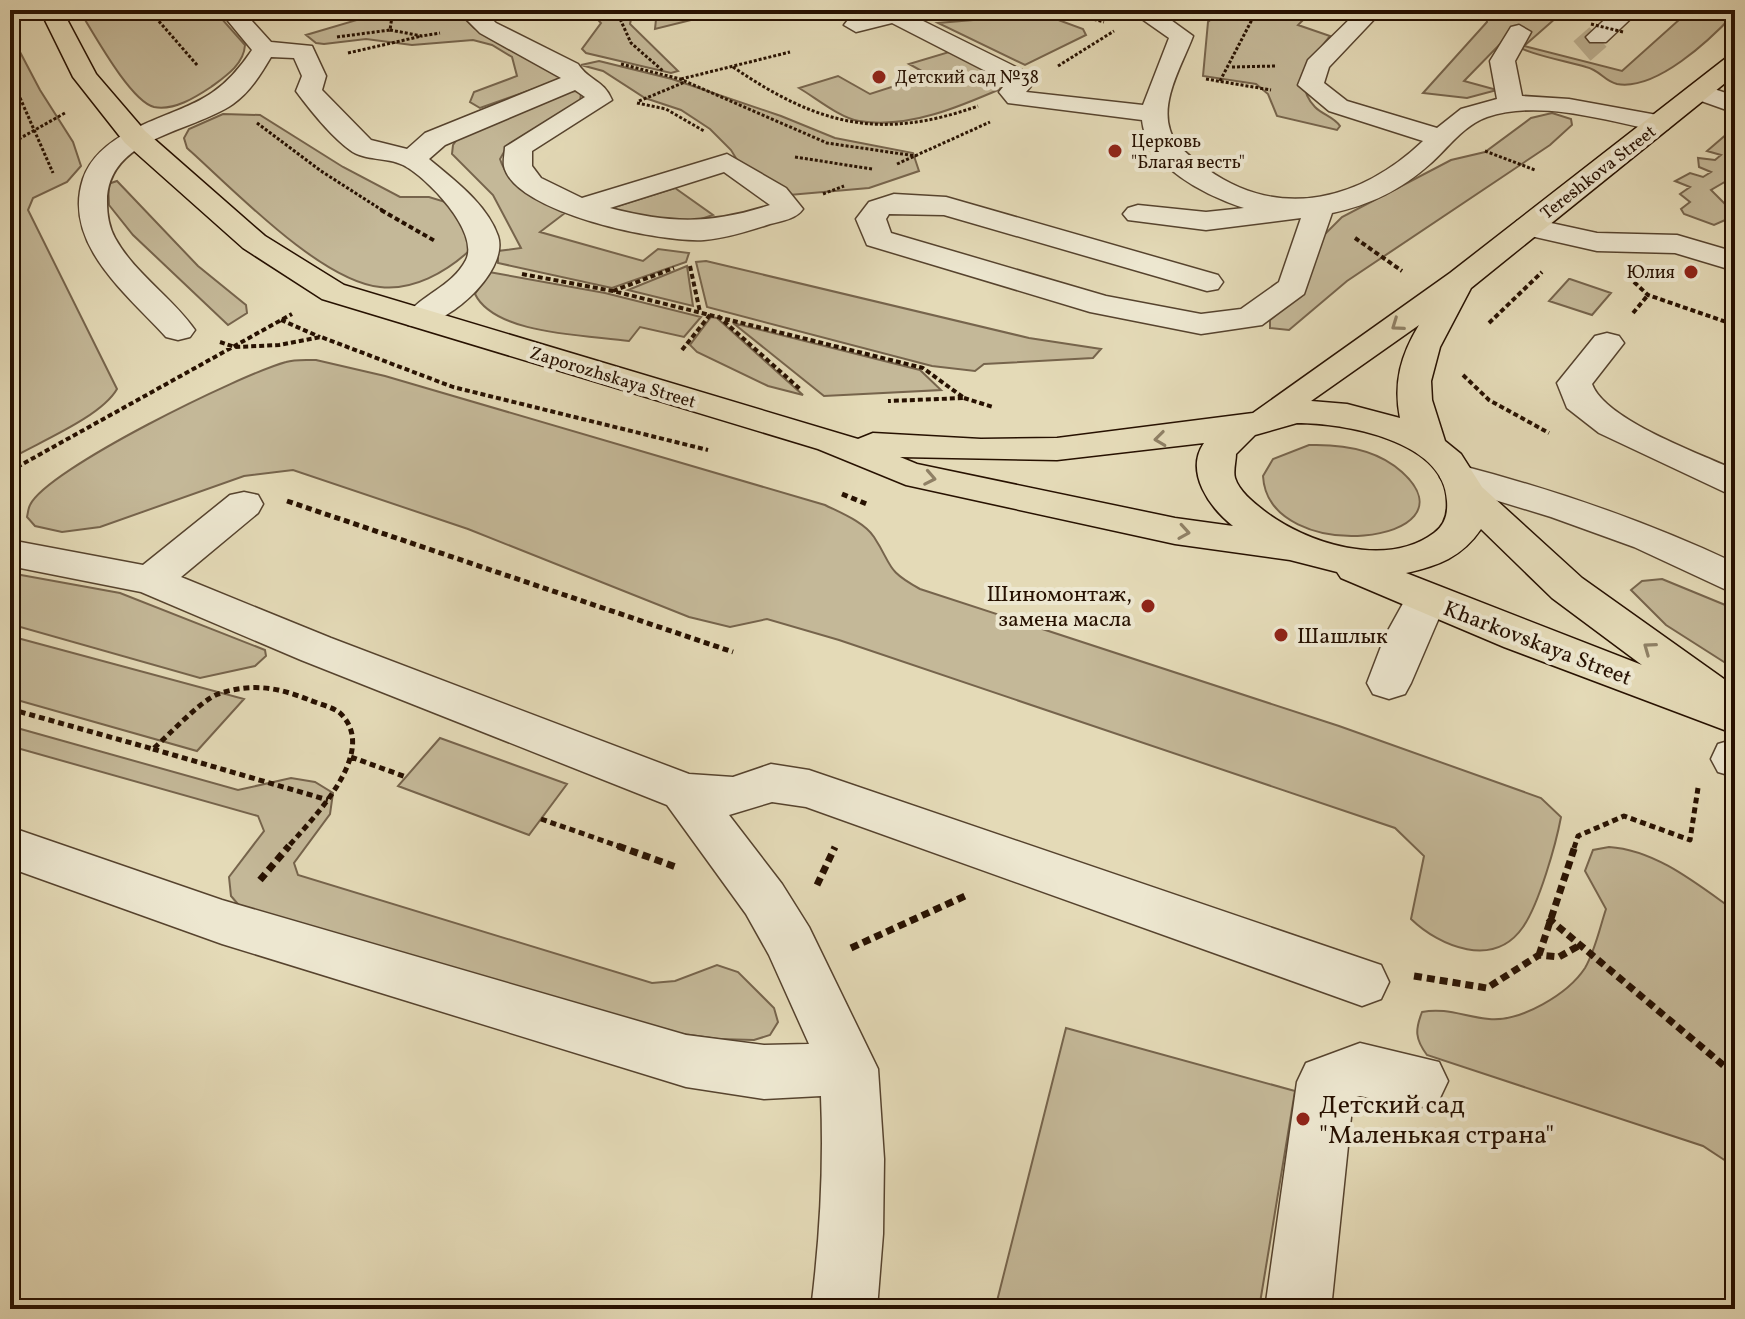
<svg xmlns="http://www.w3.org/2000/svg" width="1745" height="1319" font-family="Vollkorn,serif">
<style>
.green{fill:#c4b898;stroke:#76644c;stroke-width:2}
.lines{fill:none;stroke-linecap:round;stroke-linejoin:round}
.minor-tunnel{stroke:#beb293;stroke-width:26;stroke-dasharray:26 13;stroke-linecap:butt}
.minor-casing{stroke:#56432e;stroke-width:3}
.major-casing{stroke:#271101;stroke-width:3}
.path-far3{stroke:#271101;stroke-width:3;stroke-dasharray:3 2;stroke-linecap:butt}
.path-far2{stroke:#271101;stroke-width:4;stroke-dasharray:5 3;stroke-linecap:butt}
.path-far1{stroke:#271101;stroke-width:5;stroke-dasharray:6 4;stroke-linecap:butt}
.path{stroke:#271101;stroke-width:7;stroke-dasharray:8 5;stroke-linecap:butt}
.minor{fill:#ede7d0;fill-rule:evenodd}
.major{fill:#e4dab7;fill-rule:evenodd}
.path-bridge{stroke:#271101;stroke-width:3;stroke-dasharray:3 2;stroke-linecap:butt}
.oneway{stroke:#8f8065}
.poi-dot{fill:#8f2418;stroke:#ede7d0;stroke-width:3}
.labels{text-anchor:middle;stroke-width:8;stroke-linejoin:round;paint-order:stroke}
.far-poi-label{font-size:18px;fill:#271101;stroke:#ede7d0;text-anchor:start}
.far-street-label{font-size:18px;fill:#271101;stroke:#ede7d0}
.poi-label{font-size:22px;fill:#271101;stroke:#ede7d0;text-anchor:end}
.street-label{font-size:22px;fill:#271101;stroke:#ede7d0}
.near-poi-label{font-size:26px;fill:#271101;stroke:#ede7d0;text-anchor:start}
</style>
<rect width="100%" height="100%" fill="#e4dab7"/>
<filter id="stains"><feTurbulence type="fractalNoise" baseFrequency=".0025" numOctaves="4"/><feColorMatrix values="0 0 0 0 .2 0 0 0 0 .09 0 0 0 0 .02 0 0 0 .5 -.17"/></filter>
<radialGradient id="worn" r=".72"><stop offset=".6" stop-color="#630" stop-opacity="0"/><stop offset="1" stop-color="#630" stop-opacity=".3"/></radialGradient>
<path class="green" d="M79 10H214L245 45C244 64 226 76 211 87 196 97 174 111 154 107 130 101 93 32 79 10Z
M353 10H456L474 28 559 75V80L480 108 470 102 474 92 517 76 512 57 492 45 473 40 412 45 366 39 324 44 316 43 306 35 357 20 360 16Z
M589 10H633L630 24 678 71 671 73 586 53 582 49 601 23Z
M657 10H720L723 12 655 29Z
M1221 10H1313L1298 25 1330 36C1313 57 1291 82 1315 107 1323 115 1334 117 1340 126L1337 130 1277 116 1268 94 1256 84 1203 76 1208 22Z
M1484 10H1565L1524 46 1622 71 1690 10 1735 13C1710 40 1656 91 1617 84 1604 81 1600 70 1586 67 1558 59 1529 55 1504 40L1464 81 1497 90 1467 98 1423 93 1487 22Z
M1022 16 1053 18 1083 29 1086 35 1025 65 938 23Z
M10 33 40 90 73 142 81 166 67 182 33 198 28 210 117 389C101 417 39 442 10 459Z
M949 52 1014 83C968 103 911 130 859 121 840 118 816 98 799 88L838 76 870 94 929 75 909 64Z
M599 61 672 79 781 116 835 138 913 153 919 171 869 188 789 195 742 168 731 150 710 129 681 110 645 98 603 71 581 65Z
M576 91 581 93 580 102 508 145 500 159C509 188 540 200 565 213L540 232 643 261 658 249 689 253 686 262 612 288 498 263V251L521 248 493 195 452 154 453 145 460 135 562 92Z
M1552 113 1571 119 1572 125 1550 145 1347 281 1289 330 1270 328V320L1304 291 1322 237 1342 217 1451 160 1485 152 1531 118Z
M223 114 260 115 343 167 400 197H429L452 204 469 240V251C446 272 413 291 380 287 320 281 232 188 187 148L184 138 189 129Z
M1735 127V176L1711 190 1732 211V217L1714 225 1684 214 1681 209 1690 202 1680 194 1690 187 1675 181 1690 173 1703 177 1711 172 1699 167 1698 158 1715 160 1721 155 1707 151Z
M117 181 198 266 246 305 247 313 228 325 133 235 109 205 108 184Z
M675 188 713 215 686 224 608 209Z
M706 261 1029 338 1101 349 1093 358 984 364 975 371 932 366 707 307 696 262Z
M687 266 693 306 628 290Z
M489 272 605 293 701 317 684 337 640 327 629 341C587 335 495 335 475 294Z
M1569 279H1570L1611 293 1592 315 1549 301Z
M711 317 717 318 803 395 768 386 697 352 690 345Z
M733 323 920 370 941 390 824 396Z
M316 360 385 376 825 505C841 513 864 522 874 537 893 566 885 570 920 589L1339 726 1541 798 1561 817C1556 844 1539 904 1523 927 1494 969 1440 947 1411 919L1424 856 1395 828 839 640 767 619 730 627 689 617 468 529 293 470 244 476 100 527 62 532 35 526 27 517C28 513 28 509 30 505 47 469 242 374 286 362 295 359 307 360 316 360Z
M1309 445C1342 444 1377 449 1402 472 1481 544 1268 568 1263 476L1273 459Z
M10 573 120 593 265 650 266 656 255 666 200 678 17 626 10 628Z
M1662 579 1735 609V669L1666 625 1631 590 1642 581Z
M10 636 244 699 197 751 10 698Z
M10 726 238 790 291 778 315 782 333 793 330 814 294 863 298 875 652 983 675 981 717 965 738 972 774 1008 778 1022 770 1035 754 1040 718 1039 670 1032 249 917 231 896 229 877 264 831 258 816 10 746Z
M440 738 567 784 529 835 398 786Z
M1609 847C1656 850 1697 884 1735 911V1167L1703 1146 1427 1055C1415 1039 1415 1030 1422 1012 1446 1007 1465 1017 1489 1019 1521 1022 1568 994 1585 968 1595 951 1600 927 1606 909L1585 871 1593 850Z
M1066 1028 1295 1091 1259 1309H995Z"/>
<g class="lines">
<path class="minor-tunnel" d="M1582 51 1598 37"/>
<defs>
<path id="minor" d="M219 10H242L271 42 312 46 326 76 322 90 371 140 407 149 425 133 561 78 480 33 457 10H482L496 23 578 64C589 81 604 80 612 100L532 151V166L541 178 582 198 727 154 786 188 803 209C796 219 782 221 770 224 749 231 726 238 704 240 662 243 514 213 504 166 503 160 505 152 505 147L585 97 575 90 445 145 429 159C454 180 487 204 498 236 510 272 441 333 408 325L404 318C420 295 452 287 466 260 480 232 427 177 403 165 387 157 364 161 350 150 331 136 310 110 296 91L302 76 294 58 271 57C261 74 250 92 233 104 191 133 107 137 107 202 107 215 109 227 115 238 135 274 171 296 195 330L190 337 178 340 166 337C127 294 62 244 83 179 91 155 112 140 134 129 188 103 215 105 252 50ZM724 172 770 205C711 224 671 224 610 208Z
M883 10 905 12 1032 75 1036 80 1026 92 1143 105 1169 38 1129 10H1157L1193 36C1183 63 1160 100 1170 130 1174 145 1194 160 1207 169 1281 222 1362 199 1423 141L1329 111 1298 85 1308 60 1359 10H1383L1329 67 1324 83 1347 101 1437 128 1461 109 1497 99 1490 61 1511 27 1519 25 1531 32 1515 61 1522 96 1569 99 1668 117 1672 123 1668 129 1659 131C1607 121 1540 99 1487 117 1464 125 1448 148 1430 164 1401 190 1370 205 1332 213L1304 294 1262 325 1201 334 1090 312 867 245 856 219 869 202 894 194 946 197 1218 275 1223 282 1218 289 1207 291 944 215 889 214 886 219 891 233 1106 296 1201 314 1241 309 1279 282 1301 218 1206 230 1128 220 1123 214 1128 208 1138 205 1206 212 1244 208C1205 195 1147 167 1142 120L1008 103 999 92 1007 82 892 23 856 32 844 25 848 20Z
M1615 10H1640L1606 42H1590L1586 37Z
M1699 84 1735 96V113L1690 97 1686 92Z
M1528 218 1597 233 1677 235 1735 252V271L1675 253 1597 251 1517 233 1513 227 1517 221Z
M1607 333 1619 336 1624 343 1592 384C1605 420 1699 453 1735 470V497L1599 433 1567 408 1557 383 1595 336Z
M1459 465C1555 490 1646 521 1735 563V594L1634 547 1551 517 1446 485 1440 477 1446 469Z
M244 492 258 495 263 504 258 513 181 577 331 638 689 774 733 777 771 764 809 770 1381 965 1389 982 1381 999 1362 1006 806 807 772 802 729 815 782 884 809 927 878 1069 884 1159 883 1234 877 1309H811C820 1238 824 1168 821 1096L764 1099 686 1087 222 944 10 868V827L222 900 686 1035 764 1045 809 1044 769 955 746 914 667 805 301 660 141 592 10 566V540L143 565 230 495Z
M1426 585 1441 589 1447 599 1411 683 1405 694 1389 699 1373 694 1367 683 1385 636 1411 589Z
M1735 739V777L1718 772 1711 759 1718 744Z
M1360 1043 1439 1062 1448 1081 1439 1100 1419 1108 1360 1096 1353 1098 1331 1309H1265L1297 1082 1306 1063Z"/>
<path id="major" d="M40 10H62L96 74 145 131 265 236 344 285 858 439 873 433 981 439 1057 438 1253 413 1450 273 1726 58 1735 56V75L1471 288 1440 347 1431 381 1432 400 1445 441 1461 454 1482 487 1582 578 1724 679 1731 691 1727 696 1735 699V734L1504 647 1341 578 1337 572 1290 560 1175 544 906 485 818 449 322 299 243 248 125 143 73 77ZM1419 325C1401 355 1393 382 1400 418L1347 404 1311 401ZM1297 423C1343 423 1445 440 1447 501 1448 514 1445 525 1434 533 1386 569 1305 543 1263 510 1253 502 1239 491 1235 478 1233 471 1236 461 1236 454L1255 435ZM1204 443C1184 472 1210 508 1233 526L1175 518 917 464 900 457 1057 460ZM1481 529 1552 598 1642 665 1406 573C1438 566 1462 557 1481 529Z"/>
</defs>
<use href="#minor" class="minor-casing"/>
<use href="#major" class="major-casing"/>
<path class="path-far3" d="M149 10 198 66
M616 10 631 43 663 71
M1060 10 1104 22
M1466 10 1484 14
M556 19 598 10
M390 30 422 36 440 33
M337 37 390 30 393 10
M348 53 422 36
M621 64 680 79 827 143 916 156
M1058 66 1114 31
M733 67C818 125 880 141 978 106
M1232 67 1276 66
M10 75 53 173
M681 79 790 52
M1206 79 1271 90
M1220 81 1257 10
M639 101 685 82
M637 103 666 109 704 131
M257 123 321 171 385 212
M10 144 65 113
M1485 151 1535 170
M795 157 872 169
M897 164 990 122
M823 194 844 186"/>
<path class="path-far2" d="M381 210 435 241
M1355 238 1402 271
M690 266 700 312
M522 274 613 291 923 368 964 398 888 401
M1634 282 1648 295 1735 325
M613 291 674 268
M1633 313 1648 295
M718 316 800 389
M281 320 320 337
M1489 323 1542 272
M220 342 235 347 279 345 321 337 453 387 708 450
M682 350 710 315
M1463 375 1489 400 1549 433
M964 398 993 407
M10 471 292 314"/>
<path class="path-far1" d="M842 494 869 505
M287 501 733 652
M10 709 153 749C169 735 200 701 218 694 251 683 276 687 307 699 316 703 333 707 340 713 381 752 311 820 287 848
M153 749 328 800
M351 757 406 777
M541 819 624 848
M1574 848 1578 836 1624 816 1690 840 1698 788"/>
<path class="path" d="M618 846 676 867
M260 880 289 846
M817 885 835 847
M1548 918 1735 1075
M851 948 965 896
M1539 955 1575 846
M1414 976 1487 988 1539 955 1559 957 1580 945"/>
<use href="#minor" class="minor"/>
<use href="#major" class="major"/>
<path class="path-bridge" d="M1591 24 1623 32"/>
</g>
<defs><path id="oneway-chevron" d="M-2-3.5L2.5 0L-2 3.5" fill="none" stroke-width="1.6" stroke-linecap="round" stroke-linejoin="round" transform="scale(2)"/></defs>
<g class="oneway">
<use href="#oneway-chevron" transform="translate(1397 325) rotate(145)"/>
<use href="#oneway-chevron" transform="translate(1160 439) rotate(173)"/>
<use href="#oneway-chevron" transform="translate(930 478) rotate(11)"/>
<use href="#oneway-chevron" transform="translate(1184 532) rotate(9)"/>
<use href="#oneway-chevron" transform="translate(1649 648) rotate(-144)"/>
</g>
<g class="poi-dot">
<circle cx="879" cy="77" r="8"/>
<circle cx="1115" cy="151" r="8"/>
<circle cx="1691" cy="272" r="8"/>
<circle cx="1148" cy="606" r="8"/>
<circle cx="1281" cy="635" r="8"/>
<circle cx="1303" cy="1119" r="8"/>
</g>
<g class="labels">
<g class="far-poi-label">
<text x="895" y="83">Детский сад №38</text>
<text x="1131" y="147">Церковь<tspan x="1131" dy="21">"Благая весть"</tspan></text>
<text x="1675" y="278" text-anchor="end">Юлия</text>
</g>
<g class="far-street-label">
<text transform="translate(1598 172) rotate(-38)" y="6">Tereshkova Street</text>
<text transform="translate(613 377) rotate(17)" y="6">Zaporozhskaya Street</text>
</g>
<g class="poi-label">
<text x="1132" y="601">Шиномонтаж,<tspan x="1132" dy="25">замена масла</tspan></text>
<text x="1297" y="643" text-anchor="start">Шашлык</text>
</g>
<g class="street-label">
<text transform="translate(1538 642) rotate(21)" y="8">Kharkovskaya Street</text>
</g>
<g class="near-poi-label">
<text x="1319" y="1113">Детский сад<tspan x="1319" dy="30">"Маленькая страна"</tspan></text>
</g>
</g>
<rect width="1745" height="1319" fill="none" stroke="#e4dab7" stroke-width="40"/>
<rect x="12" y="12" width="1721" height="1295" fill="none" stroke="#271101" stroke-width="4"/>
<rect x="20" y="20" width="1705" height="1279" fill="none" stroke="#271101" stroke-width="2"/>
<rect width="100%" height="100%" filter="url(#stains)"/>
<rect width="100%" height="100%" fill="url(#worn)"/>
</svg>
